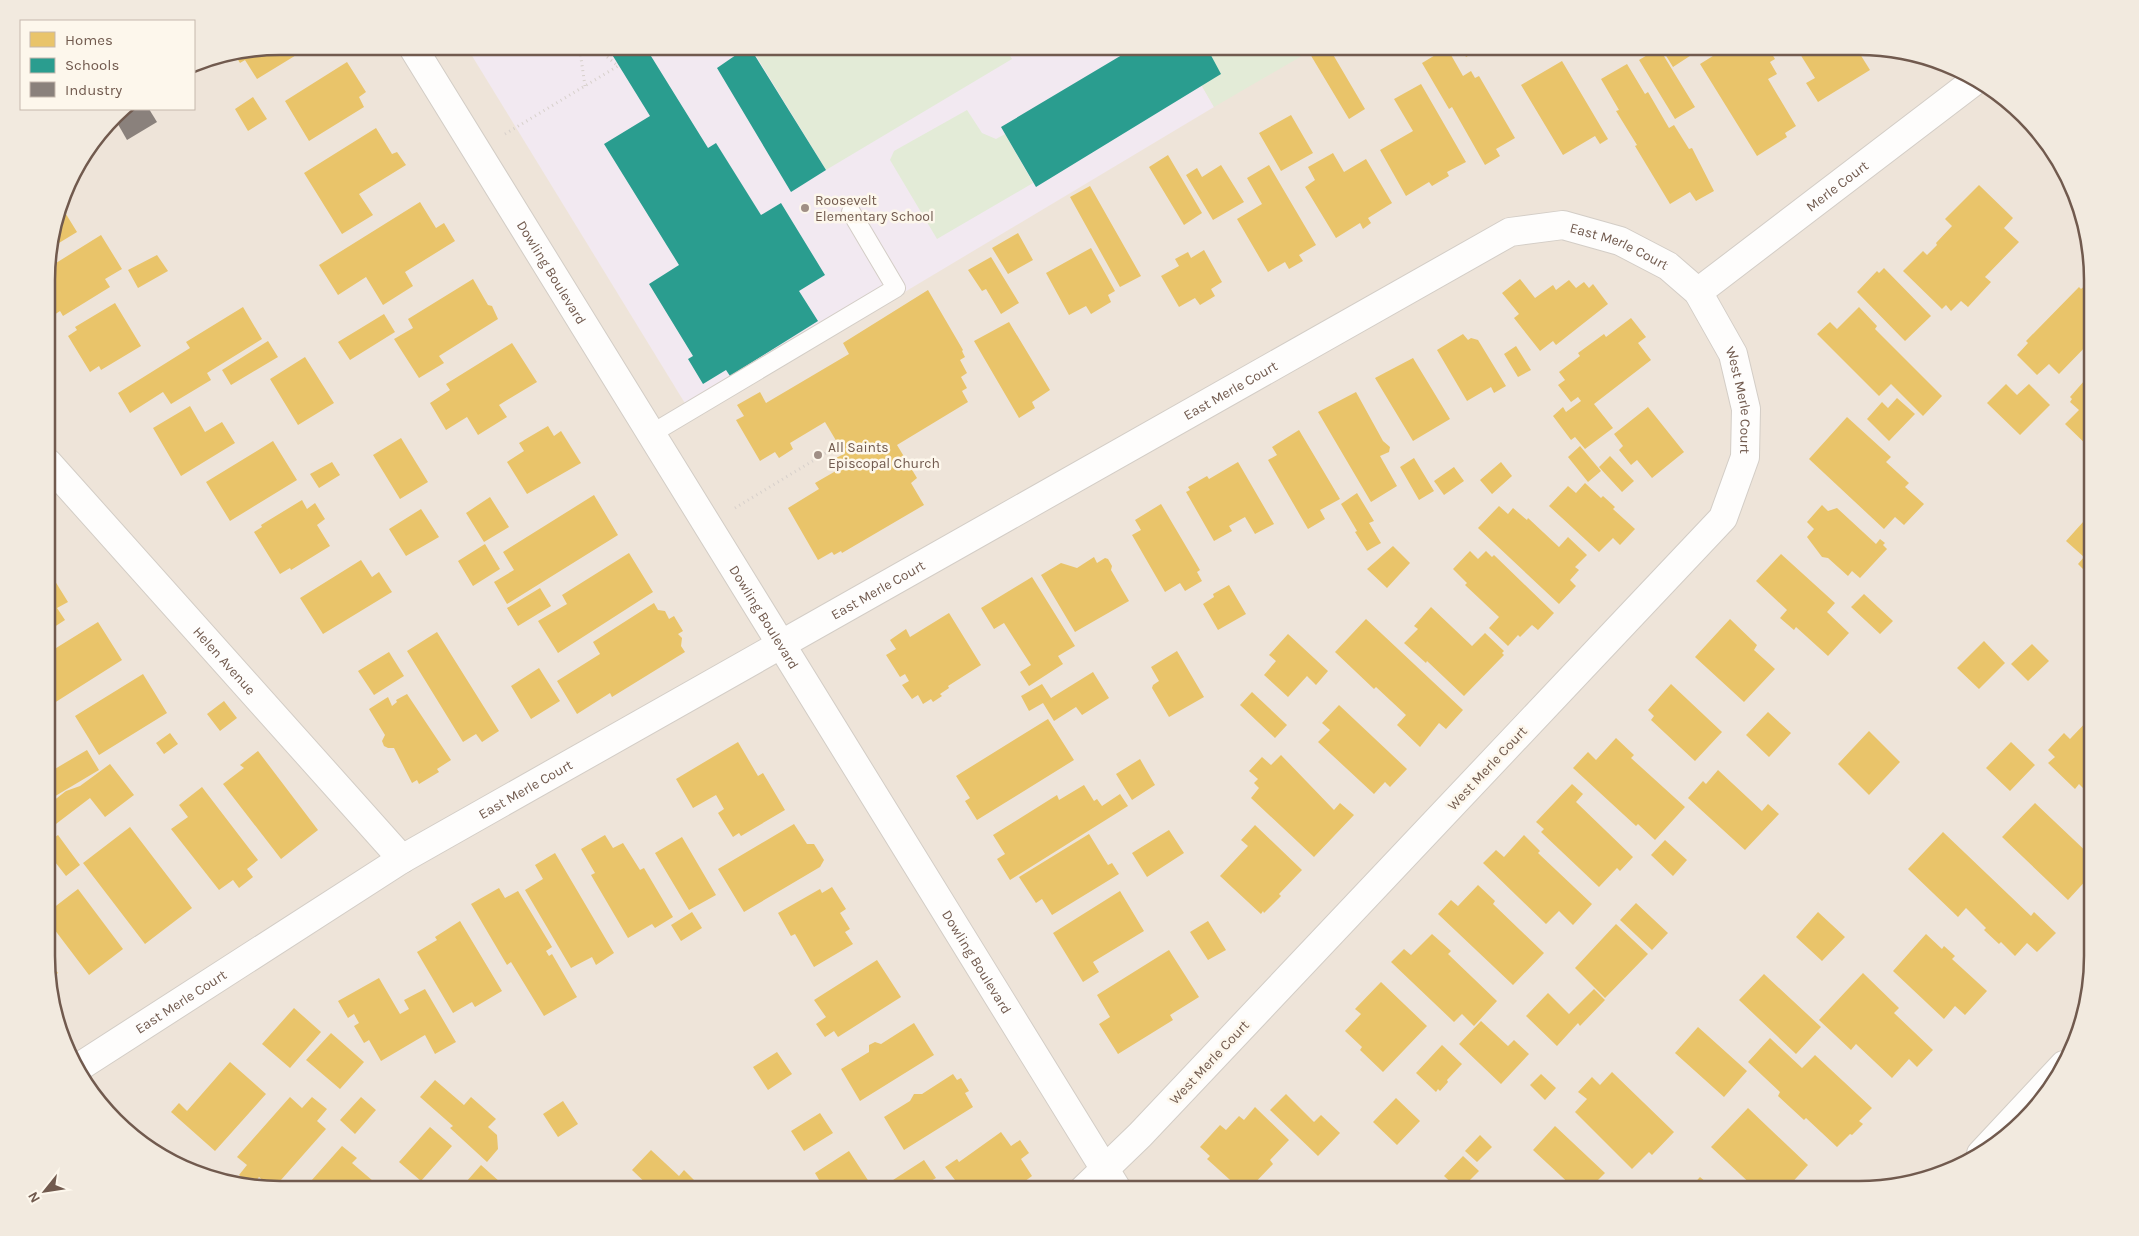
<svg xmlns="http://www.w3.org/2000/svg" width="2139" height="1236" font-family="Karla,sans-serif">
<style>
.residential{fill:#eee4d9}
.education{fill:#f2e9f1}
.green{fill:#e3ebd7}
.homes{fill:#e9c46a}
.schools{fill:#2a9d8f}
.industry{fill:#8a817c}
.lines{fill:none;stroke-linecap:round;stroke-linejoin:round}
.lane-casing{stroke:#d3cdc6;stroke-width:20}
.street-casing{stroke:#d3cdc6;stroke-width:30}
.path{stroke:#d7d0cb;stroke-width:3;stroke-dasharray:1 4;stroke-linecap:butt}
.lane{stroke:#fefdfc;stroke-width:18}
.street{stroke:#fefdfc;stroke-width:28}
.poi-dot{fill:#a08f85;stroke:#fdf7ec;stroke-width:2}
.labels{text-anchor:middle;stroke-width:5;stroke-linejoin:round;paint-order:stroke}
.street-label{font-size:14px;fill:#715a4e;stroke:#fdf7ec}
.poi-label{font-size:14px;fill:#715a4e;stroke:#fdf7ec;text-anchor:start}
.rim{fill:none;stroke:#715a4e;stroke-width:2.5}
</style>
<rect width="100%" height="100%" fill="#f6f1eb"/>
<path class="residential" d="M280 46H1859L1920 54 1976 77 2053 150 2080 205 2092 265V971L2062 1073 1989 1150 1934 1177 1874 1189 280 1190 220 1182 163 1159 86 1086 48 986V250L71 176 122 109H194V63Z"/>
<path class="education" d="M466 46H1179L1214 107 694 418Z"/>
<path class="green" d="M750 46H1004L1012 59 826 170Z
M1179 46H1319L1214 107Z
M967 110 982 133 996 139 1005 134 1033 183 937 239 890 160 894 151Z"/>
<path class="homes" d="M280 46H311L257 79 245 60 240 63 235 55Z
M1324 46H1328L1365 109 1349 119 1310 54Z
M1460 46H1486L1466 57Z
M1630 46H1646L1632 54Z
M1660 46H1696L1699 50 1673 67Z
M1729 46H1767L1775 59 1770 62 1777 74 1768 79 1796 126 1785 133 1787 137 1757 156 1700 64Z
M1795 46H1855L1870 70 1818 102 1806 83 1815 78Z
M1447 48 1463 76 1471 71 1475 78 1479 76 1515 138 1496 149 1500 156 1485 165 1452 107 1449 109 1422 63Z
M1659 48 1695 107 1675 119 1639 60Z
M1562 61 1608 139 1600 144 1595 136 1563 155 1521 85Z
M347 62 366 92 359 97 364 107 309 141 285 101Z
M1627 64 1645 94 1648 92 1669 128 1674 125 1689 149 1692 148 1714 191 1696 201 1690 192 1670 204 1635 146 1637 145 1616 111 1619 110 1601 79Z
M1421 84 1466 162 1447 172 1449 176 1432 186 1429 182 1406 196 1380 150 1413 131 1394 99Z
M253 97 267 119 248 131 235 109Z
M1291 115 1313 153 1281 171 1259 133Z
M376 128 392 154 397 152 406 165 359 194 373 215 342 234 304 173Z
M1333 153 1344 172 1366 159 1392 203 1368 218 1371 223 1363 229 1360 223 1336 238 1305 187 1315 180 1308 167Z
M1168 155 1202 213 1184 225 1149 167Z
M1221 165 1244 202 1213 220 1186 175 1197 168 1202 177Z
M1269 165 1316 245 1299 255 1303 261 1289 269 1285 262 1268 272 1237 219 1262 204 1247 178Z
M1979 185 2013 218 2004 228 2019 242 1985 277 1991 282 1968 307 1961 301 1951 311 1946 305 1942 309 1903 271 1923 251 1927 255 1937 245 1936 243 1952 226 1945 219Z
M1090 186 1141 276 1120 287 1070 197Z
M420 202 436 228 444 223 455 241 405 272 413 286 383 305 366 277 338 295 319 265Z
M61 206 77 232 54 246 57 251 48 256V250Z
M1018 233 1033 260 1008 274 992 248Z
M101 235 122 269 105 279 110 287 63 316 60 311 48 319V268Z
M1091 248 1115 291 1108 295 1111 302 1091 314 1086 306 1069 315 1046 273Z
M1204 250 1222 282 1211 289 1215 296 1200 305 1195 298 1179 307 1161 276 1179 266 1175 259 1188 252 1191 258Z
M157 255 168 271 138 288 128 270Z
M991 257 1019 303 1001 314 986 289 982 291 968 270Z
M1884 268 1931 316 1905 341 1857 292 1877 271 1879 273Z
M473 279 488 305 492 306 498 319 439 356 444 363 419 378 394 339 413 328 408 319Z
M1520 279 1535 298 1553 285 1556 290 1569 280 1576 288 1584 282 1589 288 1593 284 1608 304 1556 345 1553 341 1540 351 1514 318 1519 314 1502 293Z
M2086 285 2092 291V340L2059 374 2049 364 2037 375 2017 355 2028 343 2026 341 2079 287 2081 289Z
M928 290 963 350 962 351 965 357 960 360 967 373 961 377 967 388 962 391 968 402 897 445 917 478 911 483 924 505 842 553 841 551 834 555 832 552 818 560 788 508 819 489 815 483 841 468 836 458 844 454 825 422 790 443 793 449 779 458 775 452 760 461 736 420 744 416 737 405 760 392 766 403 849 354 843 343Z
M115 303 141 346 101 370 99 366 90 372 68 336 77 330 75 327Z
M243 307 262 339 207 373 211 380 171 404 163 392 130 413 118 393 190 348 186 342Z
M1859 307 1877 326 1875 329 1942 396 1923 416 1891 384 1879 396 1817 334 1830 322 1837 329Z
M384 314 395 332 350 360 338 342Z
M1631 318 1646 337 1638 343 1651 360 1594 404 1613 428 1585 449 1575 437 1571 440 1553 416 1563 407 1566 412 1581 401 1578 397 1571 402 1558 385 1565 380 1559 372 1580 356 1578 353 1604 334 1606 337Z
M1009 322 1050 390 1032 402 1035 408 1019 418 974 341Z
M1463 334 1468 340 1471 338 1478 340 1506 386 1494 393 1491 387 1467 401 1437 350Z
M268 341 278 357 231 385 222 370Z
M512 343 537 382 499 405 507 417 478 435 467 417 446 430 430 403 450 390 446 384Z
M1516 346 1531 370 1518 377 1504 354Z
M305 357 334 403 298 425 270 379Z
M1413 358 1450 419 1413 441 1375 378Z
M2092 372V447L2091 449 2065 424 2079 410 2070 402 2072 399 2070 397Z
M2006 384 2017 395 2029 384 2050 405 2020 435 1987 403Z
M1356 392 1383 441 1390 447 1389 452 1380 456 1397 486 1371 502 1318 412Z
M1897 398 1915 414 1889 441 1867 419 1882 402 1888 408Z
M190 406 205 432 222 422 235 443 181 476 153 428Z
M1648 407 1684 452 1652 478 1637 460 1631 465 1619 450 1623 446 1614 434Z
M1847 417 1891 457 1886 462 1909 483 1905 487 1924 504 1904 525 1895 517 1884 529 1809 459Z
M548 426 554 436 561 431 581 463 527 494 507 462 524 451 519 443Z
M1299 430 1340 499 1320 510 1325 519 1308 529 1268 460 1277 455 1272 447Z
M401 438 428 482 400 499 373 455Z
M273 441 297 480 230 521 206 482Z
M1580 446 1601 471 1588 482 1568 457Z
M1610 456 1634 481 1622 492 1599 467Z
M1414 458 1434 491 1419 500 1400 467Z
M332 462 340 475 319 488 310 474Z
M1238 462 1274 524 1255 534 1245 517 1229 526 1232 531 1214 541 1186 492 1190 490 1188 487 1207 476 1209 479Z
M1501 462 1512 476 1492 494 1480 480Z
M1454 467 1464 481 1444 495 1434 481Z
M1585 483 1601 498 1603 496 1615 507 1613 509 1635 529 1620 545 1613 538 1599 552 1549 506 1568 486 1576 493Z
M1357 493 1374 521 1369 523 1381 543 1367 551 1355 532 1357 531 1341 504Z
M594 495 618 535 507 604 494 582 514 570 503 552Z
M490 497 509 527 484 542 466 513Z
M302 500 307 509 315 503 325 519 317 525 330 546 291 570 290 568 280 574 254 532 262 527 261 525Z
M1161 504 1200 570 1197 572 1202 581 1185 591 1180 583 1165 592 1132 535 1141 530 1135 520Z
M1822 505 1828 511 1837 508 1876 544 1880 539 1885 543 1883 545 1887 549 1860 578 1852 571 1848 576 1828 558 1822 557 1807 537 1814 529 1807 522Z
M1499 506 1508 514 1513 508 1527 520 1528 518 1559 547 1568 537 1587 555 1575 567 1579 570 1570 580 1576 586 1559 604 1478 528Z
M421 509 439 537 406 556 389 529Z
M2092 512V578L2078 564 2084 557 2066 541Z
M485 544 500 569 473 586 458 561Z
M1393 546 1410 563 1387 588 1367 569Z
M1470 551 1478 559 1486 551 1492 557 1494 555 1554 613 1538 630 1532 625 1520 637 1518 635 1508 646 1489 628 1499 617 1465 585 1467 583 1453 569Z
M629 553 653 592 558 653 538 621 567 604 562 595Z
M1781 554 1835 603 1827 612 1849 633 1828 656 1796 627 1794 630 1780 618 1787 610 1756 581Z
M1094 557 1097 563 1105 558 1108 559 1112 566 1111 570 1129 601 1075 632 1041 575 1061 563 1077 568Z
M361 560 372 577 379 572 392 592 323 634 300 598Z
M50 573 68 602 57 608 65 620 48 631V574Z
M1032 577 1075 646 1058 656 1063 664 1029 686 1020 672 1031 665 1004 623 994 629 981 608Z
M1229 585 1246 614 1218 630 1203 604 1214 597 1213 594Z
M540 588 551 606 518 626 507 608Z
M1864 594 1893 621 1880 634 1851 607Z
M654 603 658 610 665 611 669 619 674 616 683 631 678 634 682 638 681 646 685 652 612 697 610 693 577 714 557 681 600 654 593 642Z
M2092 606V622L2085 615Z
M1431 607 1472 646 1485 633 1504 651 1502 653 1504 655 1464 696 1427 661 1426 663 1404 643 1418 629 1414 626Z
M949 613 981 665 948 686 949 688 940 694 942 696 933 702 931 699 923 704 918 695 912 699 902 685 909 681 905 674 900 677 886 655 896 649 890 640 906 629 910 637Z
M1366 619 1463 710 1446 729 1439 723 1420 747 1397 725 1406 715 1376 687 1374 689 1335 652Z
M1730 619 1757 645 1754 650 1775 669 1744 702 1695 657Z
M98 622 122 660 51 705 48 701V653Z
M437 632 499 731 482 742 476 734 463 742 407 651Z
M1288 634 1328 671 1316 685 1307 676 1288 697 1264 675 1276 661 1269 655Z
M1984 641 2005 663 1979 689 1957 668Z
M2032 644 2049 661 2028 681 2011 664Z
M1177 651 1204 697 1169 717 1152 688 1153 685 1159 681 1151 667Z
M389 652 404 676 374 695 358 671Z
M539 668 560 701 531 719 511 686Z
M1093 672 1109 698 1082 715 1076 707 1054 721 1043 703 1029 711 1021 696 1042 684 1051 698Z
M143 674 167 713 99 755 75 716Z
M1671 684 1722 732 1695 761 1651 720 1654 716 1648 710Z
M1252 692 1287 725 1275 738 1240 705Z
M407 694 451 760 437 769 439 772 419 784 417 780 412 783 394 748H388L384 746 382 741 385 735 369 709 388 697 392 706 397 702 396 700Z
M224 701 237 718 220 731 207 714Z
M1339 705 1407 769 1390 787 1385 782 1374 794 1318 742 1330 730 1322 723Z
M1768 712 1791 733 1769 757 1746 735Z
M2092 716V797L2079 784 2075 789 2048 763 2055 757 2048 750 2064 733 2070 739Z
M1048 719 1074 760 977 820 965 801 970 798 956 776Z
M1869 731 1900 762 1869 795 1838 764Z
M170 733 178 744 164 754 156 743Z
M1616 738 1634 755 1631 758 1685 807 1655 840 1638 824 1636 826 1573 768 1588 752 1596 760Z
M738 742 758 776 763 773 785 810 741 836 739 833 733 837 718 813 724 809 716 795 693 808 676 779Z
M2011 742 2035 765 2010 791 1986 768Z
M87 750 99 770 52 798 48 791V773Z
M258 751 318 830 281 859 223 784 244 768 240 765Z
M1281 755 1334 810 1340 803 1354 815 1314 857 1251 798 1259 788 1254 783 1258 779 1249 771 1262 757 1271 765Z
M1140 759 1155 785 1132 800 1116 774Z
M110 764 134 795 105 817 90 798 52 827 48 823V805L66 791 80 786Z
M1718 770 1762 811 1768 804 1779 814 1745 850 1688 798 1703 781 1706 784Z
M1572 784 1583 794 1576 802 1633 857 1620 871 1617 868 1599 887 1541 832 1544 829 1536 822Z
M1084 785 1094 801 1097 799 1102 806 1120 794 1128 806 1010 880 997 859 1005 854 993 835 1057 795 1059 800Z
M202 787 258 860 247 869 253 877 239 888 233 880 219 890 171 829 188 817 179 805Z
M2035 803 2092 857V861L2084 869 2090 876 2068 900 2002 837Z
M794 824 807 844H814L824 860 820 867 744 912 718 869Z
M1255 825 1302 870 1279 894 1281 896 1264 913 1263 911 1261 914 1220 876 1248 846 1241 840Z
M130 827 192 908 145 944 83 863Z
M1169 830 1184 853 1147 877 1132 853Z
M1943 832 2031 916 2034 912 2056 933 2037 952 2027 943 2015 956 2001 942 1999 944 1984 930 1986 928 1966 908 1958 917 1908 869Z
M1089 834 1108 865 1112 863 1119 874 1052 915 1042 899 1036 903 1019 877Z
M58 835 80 865 66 876 48 853V842Z
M605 835 613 848 623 843 640 870 644 868 673 917 655 928 652 924 628 938 591 875 595 873 581 849Z
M1524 835 1540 851 1538 853 1592 904 1573 925 1559 911 1546 924 1483 863 1496 850 1504 857Z
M682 837 716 895 689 910 655 853Z
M1665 840 1687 860 1673 876 1651 855Z
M555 853 614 953 596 965 592 957 571 968 525 890 543 879 535 865Z
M1478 885 1495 901 1493 904 1544 953 1513 985 1438 914 1451 900 1458 906Z
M832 887 846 909 840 913 850 929 845 932 853 944 814 967 795 934 791 936 778 913 820 889 822 893Z
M499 888 505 898 518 891 552 947 546 951 549 956 552 954 577 997 544 1016 511 962 507 965 471 904Z
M78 889 123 949 89 975 48 921V912Z
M1120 891 1144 931 1093 962 1099 972 1083 982 1053 933Z
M1636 903 1668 933 1652 950 1620 920Z
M692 912 702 928 681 941 671 925Z
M1818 912 1845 937 1822 961 1796 937Z
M460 921 502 991 475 1007 472 1002 453 1013 417 952 437 940 435 937Z
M1208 921 1226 950 1208 960 1190 932Z
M1616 924 1648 954 1605 998 1575 968Z
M1432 934 1451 951 1448 954 1497 1001 1474 1026 1462 1014 1454 1022 1391 962 1404 949 1411 955Z
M1926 934 1942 949 1944 946 1955 956 1952 959 1987 991 1965 1015 1955 1006 1944 1019 1893 971Z
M1169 950 1199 997 1170 1015 1173 1020 1118 1054 1099 1024 1110 1017 1097 995Z
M48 960 58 973 48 981Z
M877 960 901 997 838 1037 834 1031 825 1037 816 1024 826 1017 814 1000Z
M1863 973 1899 1008 1894 1013 1933 1050 1917 1067 1909 1059 1892 1078 1856 1044 1851 1050 1819 1020Z
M1764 974 1821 1027 1796 1054 1739 1000Z
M379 978 400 1014 409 1009 404 1000 425 989 456 1042 435 1054 425 1035 381 1061 369 1040 364 1043 354 1026 359 1023 354 1014 348 1018 338 1001Z
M1381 982 1427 1026 1383 1072 1360 1050 1362 1047 1345 1031 1361 1014 1355 1009Z
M48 985 57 997 53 1000 48 986Z
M1594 989 1605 1000 1580 1026 1578 1023 1557 1046 1526 1016 1548 993 1569 1014Z
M294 1008 321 1032 290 1068 262 1044Z
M1481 1021 1508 1046 1514 1040 1529 1054 1501 1084 1459 1044Z
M914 1023 934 1055 860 1101 841 1069 869 1052V1045L875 1042 881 1044Z
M1698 1027 1747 1071 1724 1097 1675 1053Z
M331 1033 364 1062 340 1089 306 1060Z
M1770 1038 1802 1068 1815 1055 1872 1108 1859 1121 1863 1124 1852 1135 1850 1134 1837 1147 1806 1118 1804 1120 1778 1096 1780 1092 1748 1062Z
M1442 1045 1462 1064 1447 1080 1448 1082 1440 1091 1438 1089 1436 1092 1416 1073Z
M777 1052 792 1074 768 1090 753 1067Z
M230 1062 266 1094 215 1151 171 1112 179 1103 187 1111Z
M1612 1072 1674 1132 1652 1155 1649 1152 1632 1169 1575 1112 1587 1099 1578 1092 1592 1077 1600 1085Z
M953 1074 957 1080 961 1078 969 1091 965 1093 973 1107 904 1150 884 1117 910 1101 914 1094H922Z
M1541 1074 1556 1088 1545 1100 1530 1085Z
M435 1080 464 1105 471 1097 496 1119 488 1127 497 1135 498 1149 487 1162 450 1128 453 1126 420 1097Z
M1286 1094 1314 1122 1321 1115 1340 1133 1318 1156 1270 1110Z
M290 1097 302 1108 312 1097 327 1109 317 1121 326 1129 273 1189 259 1177 252 1186 239 1175 247 1165 237 1157Z
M361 1097 376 1110 355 1134 340 1120Z
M1396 1098 1420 1121 1397 1145 1373 1122Z
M563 1101 578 1124 558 1137 543 1114Z
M1255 1107 1289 1140 1270 1160 1273 1164 1249 1189H1240L1207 1159 1210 1156 1200 1147 1220 1125 1226 1130 1239 1116 1244 1120Z
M1748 1108 1808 1165 1788 1187 1790 1189H1756L1711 1147Z
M820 1113 833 1133 804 1151 791 1131Z
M1555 1126 1605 1173 1589 1189H1575L1533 1150Z
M430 1127 452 1146 421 1181 399 1162Z
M1001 1132 1011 1146 1020 1140 1029 1153 1021 1159 1032 1176 1013 1190H954L950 1184 955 1180 945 1167 957 1159 959 1162Z
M1480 1135 1492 1147 1477 1162 1465 1151Z
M342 1146 357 1158 352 1163 373 1181 366 1190H303Z
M651 1150 679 1176 684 1170 704 1190H653L632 1170Z
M849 1151 873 1188 870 1190H825L815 1173Z
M1463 1156 1479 1171 1461 1189H1458L1444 1176Z
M924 1160 936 1178 922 1186 920 1184 911 1190H899L893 1180Z
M481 1165 500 1182 494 1190H459Z
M1700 1177 1714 1189H1689Z
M608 1180 618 1190H598Z
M1272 1183 1280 1189H1266Z"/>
<path class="schools" d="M604 46H649L646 48 708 148 716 143 761 215 781 203 825 275 799 291 818 321 730 376 726 370 703 384 688 359 693 356 649 284 679 265 604 144 650 116 608 48 606 50Z
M749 46 826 170 791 192 717 68Z
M1137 46H1206L1221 74 1036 187 1001 127Z
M1248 46H1270L1254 56Z"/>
<path class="industry" d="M122 109H149L157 122 127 140 115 119Z"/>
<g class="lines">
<defs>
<path id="lane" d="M651 434 896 288 851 212"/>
<g id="street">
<path id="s1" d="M412 46 1117 1189"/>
<path id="s2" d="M1698 292 1977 79"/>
<path id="s3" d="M48 463 402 859"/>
<path id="s4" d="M79 1067 402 859 1510 232 1563 225 1620 241 1668 266 1698 292 1733 354 1746 409 1745 457 1723 518 1140 1135 1083 1190"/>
<path d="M1981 1154 2064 1065"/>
</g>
</defs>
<use href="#lane" class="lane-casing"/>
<use href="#street" class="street-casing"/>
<path class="path" d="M585 86 580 51 588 46
M505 134 618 66 594 46
M735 508 839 445"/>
<use href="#lane" class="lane"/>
<use href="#street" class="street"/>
</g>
<g class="poi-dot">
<circle cx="805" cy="208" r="5"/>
<circle cx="818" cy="455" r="5"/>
</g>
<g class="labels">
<g class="street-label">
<text dy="5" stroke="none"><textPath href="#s2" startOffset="175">Merle Court</textPath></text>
<text dy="5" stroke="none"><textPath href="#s4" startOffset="1771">East Merle Court</textPath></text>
<text dy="5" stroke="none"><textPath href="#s1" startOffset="266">Dowling Boulevard</textPath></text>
<text dy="5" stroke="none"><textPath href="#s4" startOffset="1336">East Merle Court</textPath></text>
<text dy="5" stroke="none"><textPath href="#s4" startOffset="1982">West Merle Court</textPath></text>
<text dy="5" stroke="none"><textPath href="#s4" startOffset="931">East Merle Court</textPath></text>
<text dy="5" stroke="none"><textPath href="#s1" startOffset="671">Dowling Boulevard</textPath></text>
<text dy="5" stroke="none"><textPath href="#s3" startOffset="265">Helen Avenue</textPath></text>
<text transform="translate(1487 768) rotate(-47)" y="5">West Merle Court</text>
<text dy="5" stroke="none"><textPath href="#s4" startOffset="526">East Merle Court</textPath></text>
<text dy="5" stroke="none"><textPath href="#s1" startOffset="1076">Dowling Boulevard</textPath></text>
<text dy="5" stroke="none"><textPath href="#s4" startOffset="121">East Merle Court</textPath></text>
<text transform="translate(1209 1062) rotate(-47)" y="5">West Merle Court</text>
</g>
<g class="poi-label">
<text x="815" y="205">Roosevelt<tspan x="815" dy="16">Elementary School</tspan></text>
<text x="828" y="452">All Saints<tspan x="828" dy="16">Episcopal Church</tspan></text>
</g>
</g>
<path d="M0 0H2139V1236H0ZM280 55H1859A225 225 0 0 1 2084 280V956A225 225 0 0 1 1859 1181H280A225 225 0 0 1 55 956V280A225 225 0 0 1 280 55Z" fill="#f2eadf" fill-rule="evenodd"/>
<path class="rim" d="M280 55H1859A225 225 0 0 1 2084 280V956A225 225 0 0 1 1859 1181H280A225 225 0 0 1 55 956V280A225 225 0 0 1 280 55Z"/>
<rect x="20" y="20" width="175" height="90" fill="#fdf7ec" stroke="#c5b8ad"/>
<rect x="30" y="32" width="25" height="15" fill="#e9c46a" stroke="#c5b8ad"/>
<text x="65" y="45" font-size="15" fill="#715a4e">Homes</text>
<rect x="30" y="58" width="25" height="15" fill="#2a9d8f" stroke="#c5b8ad"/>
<text x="65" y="70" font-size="15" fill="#715a4e">Schools</text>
<rect x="30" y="82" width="25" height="15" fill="#8a817c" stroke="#c5b8ad"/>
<text x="65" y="95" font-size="15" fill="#715a4e">Industry</text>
<g transform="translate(45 1191) rotate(240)" stroke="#fdf7ec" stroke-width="4" paint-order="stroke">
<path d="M0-4L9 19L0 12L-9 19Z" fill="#715a4e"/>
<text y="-8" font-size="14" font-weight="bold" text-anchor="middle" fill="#715a4e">N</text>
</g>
</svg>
